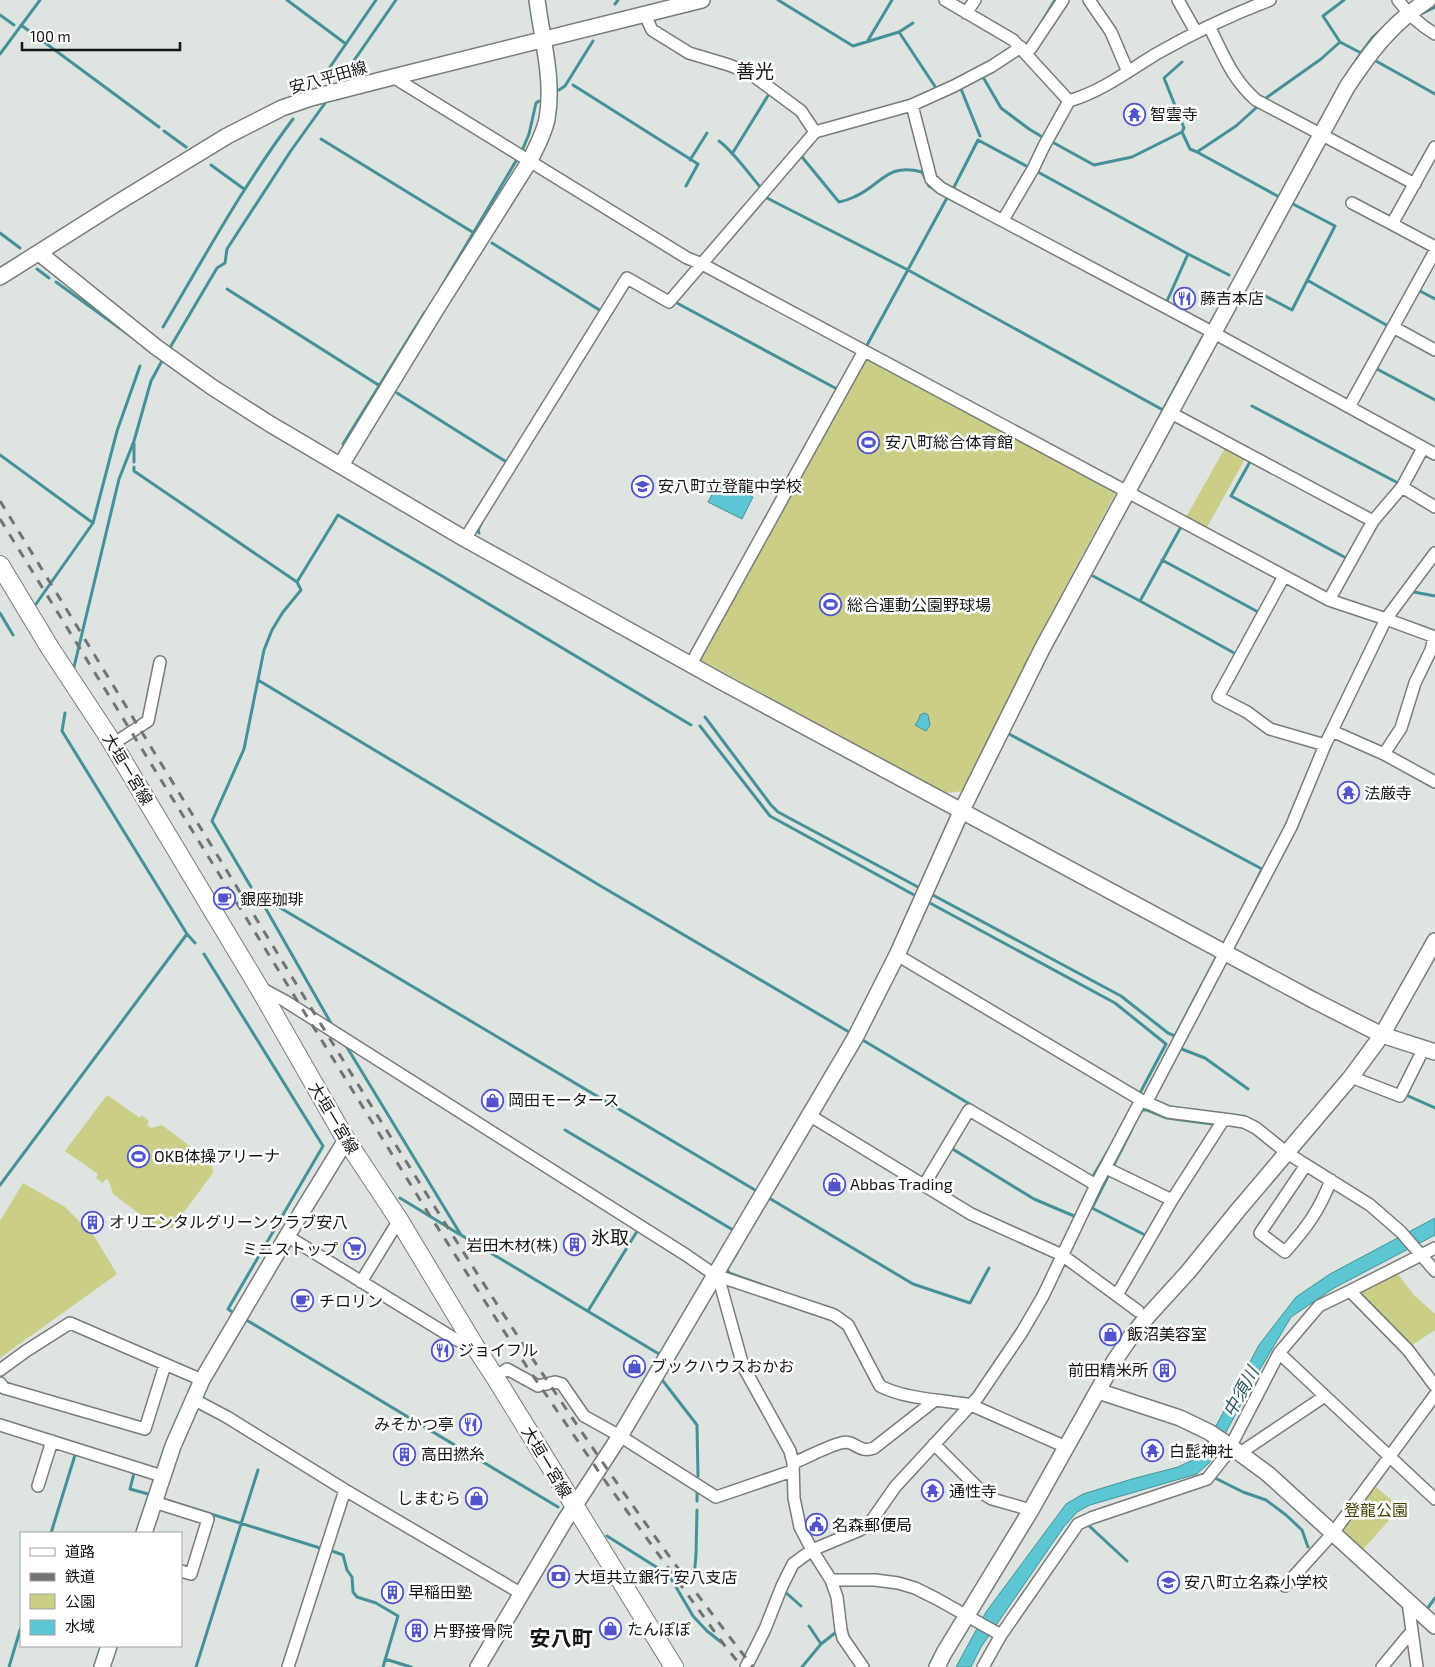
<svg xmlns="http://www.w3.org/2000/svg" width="1435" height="1667" font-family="'Exo 2','Noto Sans JP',sans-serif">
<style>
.green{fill:#cace87}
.water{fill:#5cc6d2;stroke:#469199}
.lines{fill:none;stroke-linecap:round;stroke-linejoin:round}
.stream{stroke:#469199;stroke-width:3}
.street-casing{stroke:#777d79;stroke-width:14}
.secondary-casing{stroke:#777d79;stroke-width:18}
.primary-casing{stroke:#777d79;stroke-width:20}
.street{stroke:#fff;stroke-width:11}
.secondary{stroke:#fff;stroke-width:15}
.primary{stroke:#fff;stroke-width:18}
.rail{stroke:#717472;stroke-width:3;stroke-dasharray:9 9;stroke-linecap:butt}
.labels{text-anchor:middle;stroke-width:5;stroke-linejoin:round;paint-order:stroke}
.street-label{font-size:16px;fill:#141615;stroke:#fff}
.poi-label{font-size:16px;fill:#141615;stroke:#fff;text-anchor:start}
.park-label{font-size:16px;fill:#3f3f01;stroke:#fff}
.water-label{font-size:18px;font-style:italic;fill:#27565c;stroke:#fff}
.quarter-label{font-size:19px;fill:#141615;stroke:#fff}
.district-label{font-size:21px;font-weight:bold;fill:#141615;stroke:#fff}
</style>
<rect width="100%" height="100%" fill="#dee4e0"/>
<path class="green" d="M864 357 1116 492 1034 645 964 791 946 793 701 660Z
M1225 448 1245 459 1206 529 1185 519Z
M107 1095 140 1118 142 1115 149 1121 147 1125 151 1128 162 1125 211 1162 213 1173 172 1228 160 1229 113 1194 109 1181 106 1179 103 1183 96 1178 98 1174 65 1151Z
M23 1183 65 1207 94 1236 117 1274 0 1358V1221Z
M1396 1272 1414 1295 1435 1314V1330L1409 1347 1357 1294Z
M1374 1485 1400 1508 1359 1554 1336 1533Z"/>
<path class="water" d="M720 480 753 497 742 519 708 502Z
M925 713 928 715 930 725 926 731 915 725 919 719 920 715Z
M1435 1218V1235L1334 1288 1291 1317 1256 1376 1218 1447 1210 1462 1197 1474 1090 1505 1077 1512 1063 1528 981 1647 971 1667H956L986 1612 1066 1504 1083 1494 1132 1479 1178 1467 1197 1458 1208 1441 1259 1345 1296 1297 1330 1274Z"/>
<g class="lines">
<path class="stream" d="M287 0 346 44
M778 0 853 46 899 32 913 23
M615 4 618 0
M1423 13 1435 7
M0 15 14 25
M21 25 159 127
M1037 30 1055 0
M899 32 936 88
M867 42 892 0
M1340 42 1361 53 1373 37 1386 25
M0 54 40 0
M1376 61 1435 94
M1182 62 1164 78 1184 128 1182 132
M328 70 376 0
M1349 71 1361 53
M983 77 1001 108 1029 129 1044 138
M337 85 396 0
M573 85 698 164 686 186
M961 89 980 136
M559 90 565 86 593 41
M1266 98 1321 59 1340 42 1323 16 1344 0
M164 131 186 147
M321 139 474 233
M719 141C733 151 749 174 761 188
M1054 143 1094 165 1132 157 1182 132 1190 149 1197 152 1236 126 1257 107
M1197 152 1281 198 1280 200
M521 153 529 134 536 103 539 101
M732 154 769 94
M802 157 839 202C844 201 850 199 854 197 881 186 886 162 922 172L929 186 940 193
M690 160 707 133
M211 165 244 189
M1036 171 1188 254 1229 275
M953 189 978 140 1030 168
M765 197 908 270 1163 410 1156 424
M0 233 20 248
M492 243 601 311
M37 269 49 278
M1307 280 1388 326
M56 282 132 337
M227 289 380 386
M440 289 516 161
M1254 290 1292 310 1335 226 1293 204
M1420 291 1435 299
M1167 301 1188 254
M675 302 837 389
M163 327C205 256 244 184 293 119
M866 347 948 196
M168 351 217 268 225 263 227 249 290 152 328 99
M1377 369 1435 400
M397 393 508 463
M1252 406 1398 483
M1163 410 1202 338
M343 444 425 312
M0 455 93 523
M1249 459 1251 460 1231 496 1348 559
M134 462V443
M134 467V471L297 582 301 590 283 612 272 630 264 650 244 749 212 821 251 887
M1182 525 1140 601 1236 654
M479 533 478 530 481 524
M1162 560 1260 613
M1093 576 1140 601
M297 582 338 515 442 576 691 725
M1414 592 1435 596
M36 604 93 523 117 431 140 366
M0 613 13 635
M74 667 119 479 134 441 151 381 163 359
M258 680 599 885 849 1032
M705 717 771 805 778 812 918 887
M700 726 770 816 916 896
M1009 734 1262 869 1250 894
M257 894 755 1190
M931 894 1121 996 1168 1033 1175 1036 1217 956
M258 895 332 1025
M928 902 1115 1003 1166 1044 1140 1093
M187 934 195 943
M204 954 323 1146 228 1309 235 1314
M861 1039 973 1106
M345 1044 461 1235 659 1354
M1179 1048 1205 1058 1248 1089
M1408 1092 1406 1095 1435 1108
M1140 1113 1142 1110H1147L1167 1118 1212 1124
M1132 1129 1092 1208 1145 1235
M565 1130 733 1230
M951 1148 1034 1199 1074 1216
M1092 1178 1109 1149
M0 1185 187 934 62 731 65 713
M400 1198 459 1234
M769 1198 913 1284 970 1303 989 1268
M737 1253 727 1269 729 1273 782 1292
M588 1311 636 1233
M248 1321 558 1507
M663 1381 697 1425 698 1476
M131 1472 134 1473 130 1489 148 1494
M1213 1477 1243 1492 1266 1500 1286 1515 1302 1530 1308 1547
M166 1500 320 1548
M697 1501V1491
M1087 1524 1127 1561
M51 1533 75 1455
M607 1536 669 1575 693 1616 707 1631 721 1642
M332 1551 343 1555 347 1570 352 1577 353 1592 357 1597 376 1603 398 1616 383 1667
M694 1577 696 1555 697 1510
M784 1591 801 1606
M1427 1609 1435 1598
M809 1626 821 1644
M385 1659 411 1667
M9 1667 21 1627
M196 1667 258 1470
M802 1667 821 1644 835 1633"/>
<defs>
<path id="street" d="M945 0 1013 40 1069 101C1102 91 1127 72 1156 54 1193 33 1230 15 1270 0
M1089 0 1111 32 1128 72
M1178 0 1196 32
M1398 0C1408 14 1420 25 1435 34
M966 13 975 0
M645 15 652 30 689 53 729 65 751 74 801 111 815 132
M1209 26C1223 54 1232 79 1256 100L1415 184
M1026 53 1031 48 1063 0
M393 77 687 258 702 264 1329 600 1386 619 1435 637
M912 105 931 179 941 188 1214 333 1435 454
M1435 147 1392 224 1435 247
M1352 203 1392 224
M1003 220 1033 169 1044 146 1069 101
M1393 327 1435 350
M1349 407 1435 251
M1171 413 1373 521
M1402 487 1423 448
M465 539 627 278 669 302 815 132 912 105 954 86 992 66 1021 47
M1284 576 1218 697 1247 712 1270 729 1325 745
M1329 600 1373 521 1402 487 1435 507
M691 664 864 351
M1332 731 1384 754 1435 782
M113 744 148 721 160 662
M1384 754 1401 728 1415 683 1431 650 1434 637
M897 955 1141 1100 1168 1112 1231 1120 1244 1122 1256 1128 1287 1153 1370 1205 1401 1232 1435 1271
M259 987 285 1001 686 1255 715 1275 834 1315 848 1325 880 1386C908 1400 940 1399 971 1405L1066 1447
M1351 1077 1400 1096 1424 1048
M1146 1103 1291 827 1325 745 1386 619 1435 553
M809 1115 971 1214 1062 1255 1138 1311
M1306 1165 1260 1233 1285 1252C1307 1227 1319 1211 1331 1180
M1106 1168 1172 1200 1117 1295
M924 1185 969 1110 1096 1185
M1172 1200 1224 1119
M287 1236 455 1339 475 1348
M715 1275 720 1283 743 1366 790 1451 793 1463 794 1498 800 1527 812 1550 831 1580 837 1597 841 1630 843 1638 863 1667
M361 1282 399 1220
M1350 1291 1435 1248
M1279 1353 1435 1499
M0 1370 26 1351 70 1323 202 1380
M495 1377 507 1369 538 1386 555 1382 562 1384 584 1416 620 1436 716 1497 792 1471
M0 1383 4 1388 145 1429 165 1365
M193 1399 227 1417 345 1490 522 1594
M0 1425 162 1476
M934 1444 984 1494 992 1499 1031 1510
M1240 1453 1325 1396
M793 1463C806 1458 828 1446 841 1443 855 1439 858 1454 874 1448L934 1401
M38 1486 52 1441
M154 1502 208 1519 191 1574 181 1571
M831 1580H875L898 1583 915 1588 937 1599 1001 1635 983 1667
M1285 1586 1333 1533 1435 1395
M1408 1602 1417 1667
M1001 1635 1078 1524 1091 1518 1207 1479 1226 1455 1279 1353 1319 1306 1350 1291 1408 1350 1435 1386
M288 1667 345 1490
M746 1667 765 1629 782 1586 793 1564 812 1550 860 1530 870 1523 895 1487 978 1397 1022 1332 1043 1296 1096 1185 1141 1100
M1382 1667 1412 1631"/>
<path id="secondary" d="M39 253 156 347 212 387 270 424 465 539 722 682 1313 1000 1382 1035 1435 1052
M0 277 114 205 227 136 282 108 311 98 393 77 702 0
M341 465 435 311 529 162C536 148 544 134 547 119 554 80 542 39 537 0
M1098 1391 1180 1418 1209 1432 1230 1446 1268 1474 1435 1626
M144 1533 173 1446 202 1380 287 1236 346 1140
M102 1667 109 1646
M478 1667 564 1522 620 1436 855 1038 897 955 961 812 1042 649 1347 87C1371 51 1391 24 1428 0
M937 1667 944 1653 1031 1510 1115 1360 1130 1338 1147 1317 1188 1272 1239 1209 1351 1077 1382 1035 1435 941"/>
<path id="primary" d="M0 565 50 648 108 736 258 986 346 1140 399 1220 476 1348 495 1377 674 1667"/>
</defs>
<use href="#street" class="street-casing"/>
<use href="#secondary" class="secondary-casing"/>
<use href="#primary" class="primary-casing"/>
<use href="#street" class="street"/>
<use href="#secondary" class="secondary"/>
<use href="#primary" class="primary"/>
<path class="rail" d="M0 501C118 693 236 886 354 1078 479 1279 606 1480 753 1667
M0 519 427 1211 527 1367 608 1485 725 1646 742 1667"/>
</g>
<defs>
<symbol id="temple-ring" viewBox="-11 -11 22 22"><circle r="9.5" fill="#fff" stroke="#5154cb" stroke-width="1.5"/><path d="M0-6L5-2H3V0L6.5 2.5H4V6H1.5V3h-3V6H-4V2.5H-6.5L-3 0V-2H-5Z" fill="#5154cb"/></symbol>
<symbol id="restaurant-ring" viewBox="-11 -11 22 22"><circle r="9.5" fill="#fff" stroke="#5154cb" stroke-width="1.5"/><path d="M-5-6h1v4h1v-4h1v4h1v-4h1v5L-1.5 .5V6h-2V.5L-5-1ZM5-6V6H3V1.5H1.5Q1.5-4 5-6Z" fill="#5154cb"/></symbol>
<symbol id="stadium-ring" viewBox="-11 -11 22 22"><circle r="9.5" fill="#fff" stroke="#5154cb" stroke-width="1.5"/><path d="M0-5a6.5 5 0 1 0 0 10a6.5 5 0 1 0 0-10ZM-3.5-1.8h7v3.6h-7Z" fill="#5154cb"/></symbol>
<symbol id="school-ring" viewBox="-11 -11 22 22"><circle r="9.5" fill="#fff" stroke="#5154cb" stroke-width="1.5"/><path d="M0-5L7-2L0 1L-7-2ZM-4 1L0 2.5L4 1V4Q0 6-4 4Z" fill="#5154cb"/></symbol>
<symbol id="cafe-ring" viewBox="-11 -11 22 22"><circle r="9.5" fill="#fff" stroke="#5154cb" stroke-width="1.5"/><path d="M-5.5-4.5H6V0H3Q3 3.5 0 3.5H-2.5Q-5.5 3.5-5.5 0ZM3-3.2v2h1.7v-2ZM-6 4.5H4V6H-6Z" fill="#5154cb"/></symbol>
<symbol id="shop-ring" viewBox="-11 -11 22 22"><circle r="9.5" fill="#fff" stroke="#5154cb" stroke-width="1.5"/><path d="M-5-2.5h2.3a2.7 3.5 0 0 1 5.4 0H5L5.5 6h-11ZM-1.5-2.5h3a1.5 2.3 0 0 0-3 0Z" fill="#5154cb"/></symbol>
<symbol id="building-ring" viewBox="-11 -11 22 22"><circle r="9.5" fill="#fff" stroke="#5154cb" stroke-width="1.5"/><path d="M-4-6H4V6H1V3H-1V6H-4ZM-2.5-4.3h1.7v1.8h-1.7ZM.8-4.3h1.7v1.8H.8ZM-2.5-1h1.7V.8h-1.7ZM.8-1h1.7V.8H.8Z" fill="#5154cb"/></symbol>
<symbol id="supermarket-ring" viewBox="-11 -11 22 22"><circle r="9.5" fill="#fff" stroke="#5154cb" stroke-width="1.5"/><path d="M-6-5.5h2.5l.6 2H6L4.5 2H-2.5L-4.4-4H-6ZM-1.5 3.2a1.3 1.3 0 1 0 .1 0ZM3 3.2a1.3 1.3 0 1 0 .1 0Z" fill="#5154cb"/></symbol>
<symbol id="civic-ring" viewBox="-11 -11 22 22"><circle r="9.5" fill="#fff" stroke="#5154cb" stroke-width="1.5"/><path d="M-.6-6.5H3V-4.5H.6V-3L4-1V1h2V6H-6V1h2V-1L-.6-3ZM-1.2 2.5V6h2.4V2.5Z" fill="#5154cb"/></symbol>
<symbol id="bank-ring" viewBox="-11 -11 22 22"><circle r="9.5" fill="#fff" stroke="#5154cb" stroke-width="1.5"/><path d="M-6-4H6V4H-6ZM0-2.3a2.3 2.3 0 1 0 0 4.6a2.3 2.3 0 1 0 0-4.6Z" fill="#5154cb"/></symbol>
</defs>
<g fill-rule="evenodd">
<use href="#temple-ring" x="1122" y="102" width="25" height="25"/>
<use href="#restaurant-ring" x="1172" y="286" width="25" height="25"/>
<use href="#stadium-ring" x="856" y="430" width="25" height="25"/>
<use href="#school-ring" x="630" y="474" width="25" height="25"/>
<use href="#stadium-ring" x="818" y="592" width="25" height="25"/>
<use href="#temple-ring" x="1336" y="780" width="25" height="25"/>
<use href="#cafe-ring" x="212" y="886" width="25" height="25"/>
<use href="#shop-ring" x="480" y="1088" width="25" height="25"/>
<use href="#stadium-ring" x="126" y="1144" width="25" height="25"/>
<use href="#shop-ring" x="822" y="1172" width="25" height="25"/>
<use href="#building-ring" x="80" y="1210" width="25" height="25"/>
<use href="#building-ring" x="562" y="1232" width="25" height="25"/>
<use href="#supermarket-ring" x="342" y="1236" width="25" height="25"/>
<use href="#cafe-ring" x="290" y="1288" width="25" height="25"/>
<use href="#shop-ring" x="1098" y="1322" width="25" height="25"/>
<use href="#restaurant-ring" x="430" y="1338" width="25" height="25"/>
<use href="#shop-ring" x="622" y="1354" width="25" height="25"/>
<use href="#building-ring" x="1152" y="1358" width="25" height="25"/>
<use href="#restaurant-ring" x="458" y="1412" width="25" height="25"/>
<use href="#temple-ring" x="1140" y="1438" width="25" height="25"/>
<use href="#building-ring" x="392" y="1442" width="25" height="25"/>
<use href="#temple-ring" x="920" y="1478" width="25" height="25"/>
<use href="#shop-ring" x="464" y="1486" width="25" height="25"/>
<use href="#civic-ring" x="804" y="1512" width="25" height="25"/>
<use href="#bank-ring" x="546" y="1564" width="25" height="25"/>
<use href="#school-ring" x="1156" y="1570" width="25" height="25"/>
<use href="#building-ring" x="380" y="1580" width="25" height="25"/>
<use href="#shop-ring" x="598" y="1616" width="25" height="25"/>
<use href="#building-ring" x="404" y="1618" width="25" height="25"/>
</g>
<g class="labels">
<g class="street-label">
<text transform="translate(328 77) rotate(-16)" y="6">安八平田線</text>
<text transform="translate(128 769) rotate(59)" y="6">大垣一宮線</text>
<text transform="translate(334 1118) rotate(59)" y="6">大垣一宮線</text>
<text transform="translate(547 1462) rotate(59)" y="6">大垣一宮線</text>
</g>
<g class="poi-label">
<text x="1150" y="120">智雲寺</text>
<text x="1200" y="304">藤吉本店</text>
<text x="885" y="448">安八町総合体育館</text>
<text x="658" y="492">安八町立登龍中学校</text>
<text x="847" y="611">総合運動公園野球場</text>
<text x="1364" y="799">法厳寺</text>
<text x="240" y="905">銀座珈琲</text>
<text x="508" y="1106">岡田モータース</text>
<text x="154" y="1162">OKB体操アリーナ</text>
<text x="850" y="1190">Abbas Trading</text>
<text x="109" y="1228">オリエンタルグリーンクラブ安八</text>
<text x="558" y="1251" text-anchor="end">岩田木材(株)</text>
<text x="338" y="1255" text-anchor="end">ミニストップ</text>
<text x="319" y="1307">チロリン</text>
<text x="1127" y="1340">飯沼美容室</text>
<text x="458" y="1356">ジョイフル</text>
<text x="651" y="1372">ブックハウスおかお</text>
<text x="1148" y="1376" text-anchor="end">前田精米所</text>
<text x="454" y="1430" text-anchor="end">みそかつ亭</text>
<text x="1169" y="1457">白髭神社</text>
<text x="421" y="1460">高田撚糸</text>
<text x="949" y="1497">通性寺</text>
<text x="461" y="1504" text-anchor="end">しまむら</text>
<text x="832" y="1531">名森郵便局</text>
<text x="574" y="1583">大垣共立銀行 安八支店</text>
<text x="1184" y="1588">安八町立名森小学校</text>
<text x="408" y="1598">早稲田塾</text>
<text x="627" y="1635">たんぽぽ</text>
<text x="433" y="1637">片野接骨院</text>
</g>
<g class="park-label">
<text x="1376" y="1516">登龍公園</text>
</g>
<g class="water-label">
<text transform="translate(1241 1392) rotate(-61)" y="6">中須川</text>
</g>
<g class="quarter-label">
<text x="755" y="78">善光</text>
<text x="610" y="1244">氷取</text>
</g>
<g class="district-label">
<text x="561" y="1646">安八町</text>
</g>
</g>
<rect x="20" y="1532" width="162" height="115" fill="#ffffff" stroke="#a1a2a1"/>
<rect x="30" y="1548" width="25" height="8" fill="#ffffff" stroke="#a1a2a1"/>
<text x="65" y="1557" font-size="15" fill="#141615">道路</text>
<rect x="30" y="1573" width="25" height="8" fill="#717472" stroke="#a1a2a1"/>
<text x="65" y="1582" font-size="15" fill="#141615">鉄道</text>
<rect x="30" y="1594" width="25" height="15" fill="#cace87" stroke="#a1a2a1"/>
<text x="65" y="1607" font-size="15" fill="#141615">公園</text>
<rect x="30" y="1620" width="25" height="15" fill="#5cc6d2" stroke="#a1a2a1"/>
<text x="65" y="1632" font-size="15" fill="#141615">水域</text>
<path d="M22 42v8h158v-8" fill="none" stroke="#141615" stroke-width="2.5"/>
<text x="30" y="42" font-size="15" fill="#141615" stroke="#ffffff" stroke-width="4" paint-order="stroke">100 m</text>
</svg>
